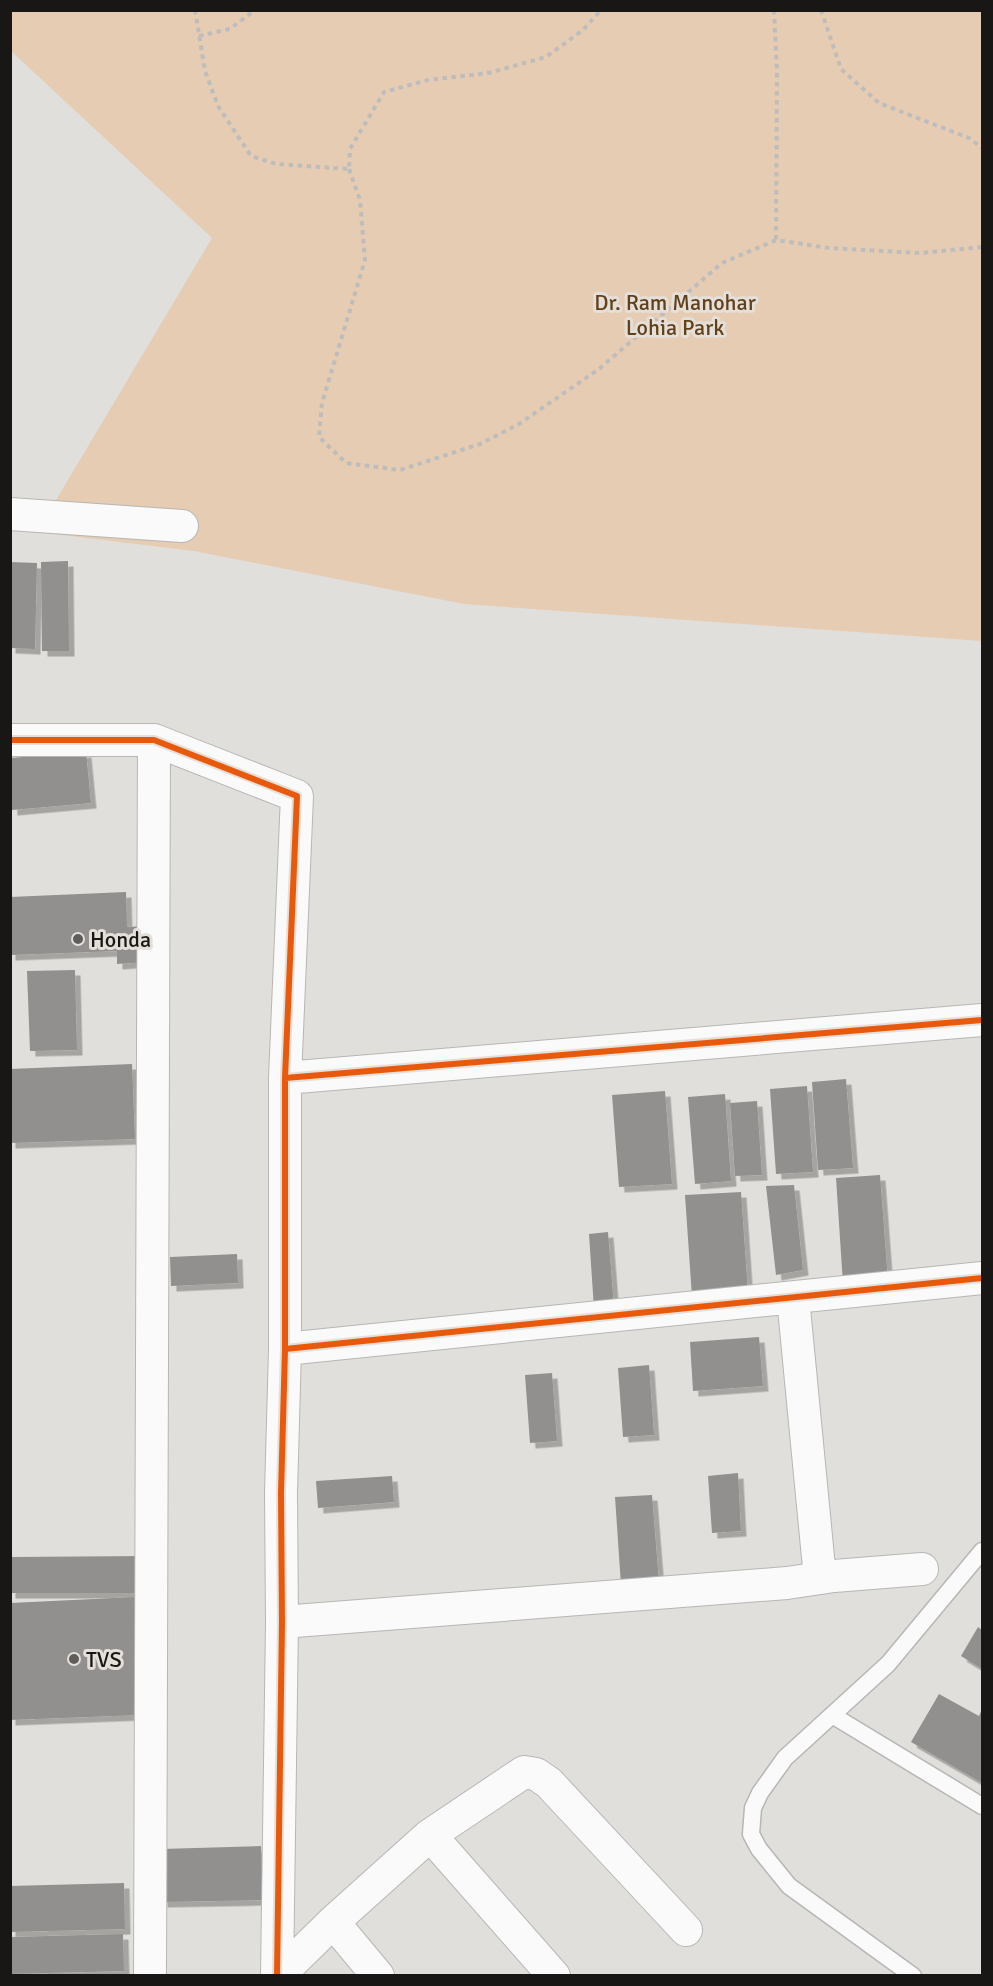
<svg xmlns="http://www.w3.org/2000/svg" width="993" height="1986" font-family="Signika,sans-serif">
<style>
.green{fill:#e6ccb2}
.building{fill:#92908e;filter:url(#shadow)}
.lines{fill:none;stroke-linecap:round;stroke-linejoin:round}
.service-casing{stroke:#b8b6b4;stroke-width:19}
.minor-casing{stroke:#b8b6b4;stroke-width:34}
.path{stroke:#bebdbc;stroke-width:4;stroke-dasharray:4.5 4.5;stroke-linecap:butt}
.service{stroke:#fafafa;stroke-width:16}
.minor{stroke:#fafafa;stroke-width:32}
.cycleway-casing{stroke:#e4dfd9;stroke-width:10}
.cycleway{stroke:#e8590c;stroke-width:6}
.poi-dot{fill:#5f5d5b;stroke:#e4dfd9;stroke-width:2}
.labels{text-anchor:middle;stroke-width:6;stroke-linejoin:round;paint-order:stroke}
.park-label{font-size:22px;fill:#62401a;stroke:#e4dfd9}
.poi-label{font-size:22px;fill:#191715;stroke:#e4dfd9;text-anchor:start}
</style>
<defs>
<filter id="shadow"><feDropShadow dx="5.5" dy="5.5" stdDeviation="0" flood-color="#0004"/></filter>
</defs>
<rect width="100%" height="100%" fill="#e1dfdc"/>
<path class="green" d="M10 11H982V641L464 604 194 551 37 532 212 238 11 51Z"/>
<path class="building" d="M68 561 69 651H42L41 562Z
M10 562 37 563 35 649 10 648Z
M86 752 91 803 12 810 10 758Z
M126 892 127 927 145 926 146 962 117 964V951L10 955V897Z
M75 970 77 1050 30 1051 27 971Z
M132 1064 135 1139 10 1143V1069Z
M846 1079 853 1168 818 1170 812 1082Z
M807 1086 813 1172 776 1174 770 1089Z
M665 1091 672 1184 619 1187 612 1095Z
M725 1094 731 1181 695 1184 688 1097Z
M757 1101 762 1175 735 1176 730 1103Z
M880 1175 888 1281 843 1284 836 1178Z
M794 1185 803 1270 776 1275 766 1186Z
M741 1192 748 1293 692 1297 685 1195Z
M608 1232 614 1307 594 1309 589 1234Z
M237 1254 238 1283 171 1286 170 1257Z
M759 1337 763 1386 693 1391 690 1342Z
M649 1365 654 1435 623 1437 618 1368Z
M552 1373 557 1441 530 1443 525 1375Z
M738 1473 741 1531 712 1533 708 1476Z
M392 1476 394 1502 318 1508 316 1481Z
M652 1495 659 1582 621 1585 615 1497Z
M146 1556V1593H10V1557Z
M135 1597 139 1715 10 1720V1603Z
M978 1627 982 1630V1669L961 1656Z
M939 1694 979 1716 982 1709V1783L911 1742Z
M261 1846 263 1900 162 1902 161 1849Z
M124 1883 125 1929 10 1932V1886Z
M123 1934 124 1971 10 1974V1937Z"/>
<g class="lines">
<defs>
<path id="service" d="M832 1715 982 1806
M913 1976 789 1886 759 1849 751 1834 753 1808 760 1793 785 1758 888 1664 982 1551"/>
<path id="minor" d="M10 514 182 526
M10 740H154L297 796 285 1078V1349L281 1493 282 1622 277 1976
M285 1078 982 1020
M793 1298 820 1578
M285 1349 982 1278
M282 1622 787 1583 834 1576 922 1569
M430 1835 554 1976
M333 1922 378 1976
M150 1976 154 740
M278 1976 333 1922 430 1835 524 1772 536 1774 549 1783 686 1930"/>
</defs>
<use href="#service" class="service-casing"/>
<use href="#minor" class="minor-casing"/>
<path class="path" d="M195 10 205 71 218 106 251 156 276 164 349 169 350 149 384 92 428 80 488 73 546 57 583 30 601 10
M774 10 777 73 776 240
M821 10 841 69 879 103 969 138 982 148
M199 36 230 29 255 10
M349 169 360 200 365 260 322 403 319 437 346 463 400 470 480 444 519 424 599 369 722 263 776 240 829 248 921 253 982 247"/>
<use href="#service" class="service"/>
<use href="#minor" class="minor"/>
<defs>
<path id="cycleway" d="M10 740H154L297 796 285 1078V1349L281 1493 282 1622 277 1976
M285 1078 982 1020
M285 1349 982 1278"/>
</defs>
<use href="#cycleway" class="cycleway-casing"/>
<use href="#cycleway" class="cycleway"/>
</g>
<g class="poi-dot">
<circle cx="78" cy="939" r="6"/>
<circle cx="74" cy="1659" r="6"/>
</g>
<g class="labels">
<g class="park-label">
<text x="675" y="310">Dr. Ram Manohar<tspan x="675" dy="25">Lohia Park</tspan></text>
</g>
<g class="poi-label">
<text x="90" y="947">Honda</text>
<text x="86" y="1667">TVS</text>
</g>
</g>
<rect width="993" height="1986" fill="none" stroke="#191715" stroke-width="24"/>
</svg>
